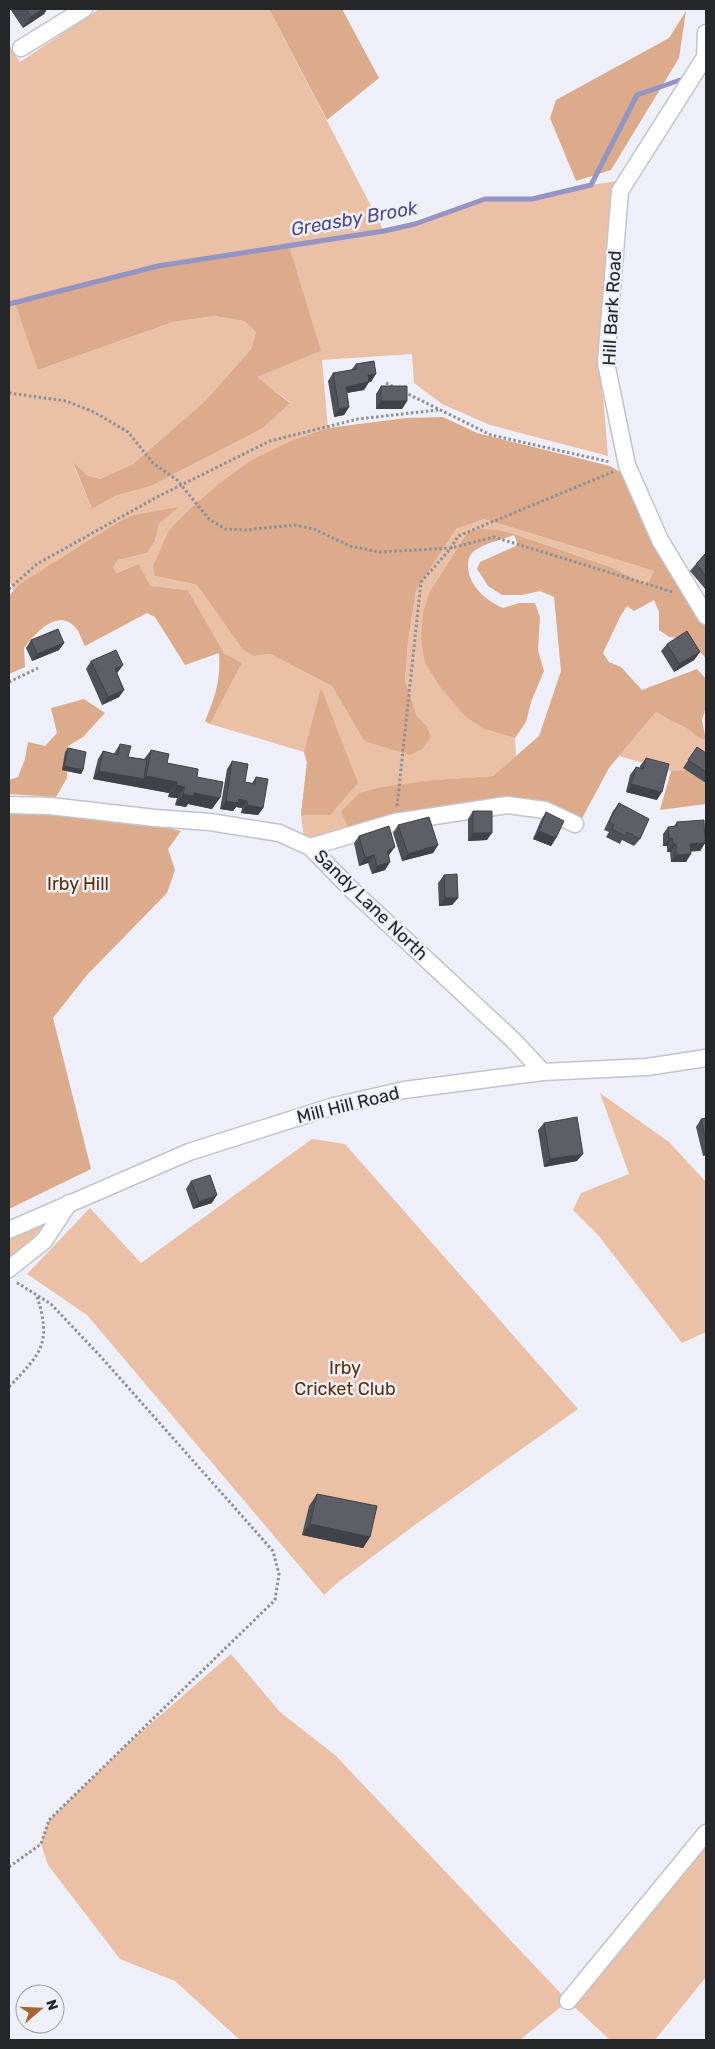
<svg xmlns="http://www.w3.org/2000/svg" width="715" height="2049" font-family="Rubik,sans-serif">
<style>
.green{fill:#eac1a6;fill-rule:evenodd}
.forest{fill:#dcab8b}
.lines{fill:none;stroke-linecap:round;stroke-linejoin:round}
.stream{stroke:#9494c5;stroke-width:5}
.minor-casing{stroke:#c3c3cd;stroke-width:19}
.path{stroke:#8f8f96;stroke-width:3;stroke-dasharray:2.5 2.5;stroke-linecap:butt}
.minor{stroke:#fff;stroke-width:16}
.wall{fill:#505158}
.shaded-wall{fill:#414247}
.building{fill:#5d5e66;stroke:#414247}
.labels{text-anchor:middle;stroke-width:5;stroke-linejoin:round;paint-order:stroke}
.street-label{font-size:18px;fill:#252629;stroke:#efeff9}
.park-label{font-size:18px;fill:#5c2f07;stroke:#efeff9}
.water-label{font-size:19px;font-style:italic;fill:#4f4b8a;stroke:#efeff9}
</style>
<rect width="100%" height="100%" fill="#efeff9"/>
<path class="green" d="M99 9H269L384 231 415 224 485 199H532L591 185 618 181 600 361 608 456 490 425 442 404 414 383 412 354 322 360 328 428 295 439 169 530 155 576 197 585 243 650 253 656 270 654 332 686 364 741 426 725 417 716 405 681 408 642 416 591 456 529 484 519 654 571 647 585 611 567 514 534 467 533 430 591 484 729 515 738 516 756 493 776 433 780 349 829 318 838 304 839 301 815 307 762 304 752 210 724 242 663 224 653 188 590 149 586 139 564 115 573 113 566 118 560 147 553 155 541 159 524 178 507 18 585 13 590 9 579V45L20 62ZM158 266 321 351 256 377 290 402 263 428 151 486 115 496 92 509 73 463 87 475 100 479 133 464 206 400 251 349 256 332 244 321 214 316 173 322 38 370 48 295Z
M656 712C666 719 675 722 686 728 696 732 692 736 706 740V769L671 771 619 756Z
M600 1093 669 1142 706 1182V1332L682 1343 598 1235 573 1210 581 1193 629 1174Z
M312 1139 345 1144 578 1409 419 1522 337 1583 324 1595 87 1315 27 1274 90 1208 141 1263Z
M41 1223 44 1226 22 1249 9 1259V1237Z
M231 1654 280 1712 335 1755 568 2001 706 1833V1977L655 2040H610L568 2001 520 2040H240L175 1981 120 1959 48 1865 41 1844 49 1820 133 1739Z"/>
<path class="forest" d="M269 9H342L379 78 327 120Z
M686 11 679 58 611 170 576 181 550 118 556 100 669 38Z
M289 246 321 351 257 377 290 403 263 428 151 486 115 496 92 509 73 462 87 475 100 479 133 464 206 400 251 349 256 332 244 321 214 316 173 322 38 370 15 303 158 266Z
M443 417 477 433 610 466 620 472 666 566 706 627V658L687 639 669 637 659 630V612L654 600 634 611 627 606 620 617 603 653 609 662 621 667 642 690 697 669 706 679V707L702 720 706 740C692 736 696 733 686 728 675 722 666 719 656 712L609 768 580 822 488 802 431 807 349 829 341 812 359 793 383 787 433 780 493 776 539 736 561 671 554 597 540 591 522 595H502L488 586 477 569 480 562 518 545 514 535C502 540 485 543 474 551 470 554 468 559 468 565 468 585 485 600 503 608L519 603H535L540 617 538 650 544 671 531 702 526 722 515 738 484 729 465 716 441 688 425 663 421 639 423 613 430 591 467 533 481 529 497 530 514 534 611 567 647 585 654 571 484 519 456 529 416 591 408 642 405 681 417 716 426 725 431 737 422 749 410 755 364 741 332 686 270 654 253 656 243 650 197 585 155 576 153 566 169 530 193 506 225 479 252 460 295 439 328 428 406 418Z
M179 507 159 524 155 541 147 553 118 560 113 567 116 573 139 564 150 586 188 590 224 653 242 663 210 724 205 721C215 697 221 680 219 653L185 665 155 617 147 613 85 646C82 641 80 633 76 628 57 607 35 634 24 648L25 667 9 674V596L18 585 120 521 134 515Z
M321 688 358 783 330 815H301L307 762 304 752Z
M84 699 105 713 83 737 68 746 67 778 56 797 9 794V780L18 777 25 759 28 742 45 746 57 733 51 708Z
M706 769V804L660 810 671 771Z
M9 808 138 821 181 831 168 849 175 870 167 893 87 975 53 1018 91 1169 9 1209Z"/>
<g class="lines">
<path class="stream" d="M9 304 158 266 384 231 415 224 485 199H532L591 185 637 95 686 78"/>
<defs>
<path id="minor" d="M706 33 705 57 620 191 606 363 627 465 660 540 706 616
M21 48 84 9
M9 805 50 806 155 818 210 822 279 833 310 847 352 890 513 1040 543 1072
M310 847 395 822 507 805 545 810 575 824
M9 1230 189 1152 334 1106 404 1090 543 1072 647 1067 706 1058
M9 1269 44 1241 69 1203
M568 2001 706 1833"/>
</defs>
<use href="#minor" class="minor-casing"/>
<path class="path" d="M386 383 394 387
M404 392 491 435 610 462
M9 393 66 401 94 412 128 432 153 463 177 480 209 519 225 529 245 530 294 525 314 529 350 546 379 552 451 548 494 537 673 592
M9 589 37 564 157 497 270 441 358 419 438 410
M9 682 38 668
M397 806 421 582 451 548 458 536 615 471
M9 1387C41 1353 52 1344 37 1296
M9 1867 41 1844 49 1820 275 1600 279 1574 273 1551 102 1358 51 1304 16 1282"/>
<use href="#minor" class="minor"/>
</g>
<path class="wall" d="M10 9H47L44 14 23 28Z
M356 364 371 382H369L364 390 347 393 349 407 344 415 334 417 328 381 333 373 351 370Z
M381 386 407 401 402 409H376V394Z
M706 553V590L690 571 696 564Z
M31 640 64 643 59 650 32 661 26 648Z
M667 644 700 652 694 660 674 672 661 651Z
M91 661 123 665 117 673 124 690 119 697 102 705 86 669Z
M120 744 128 757 144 759 151 750 167 763 197 777 212 809 188 804 186 807 175 805 177 798 168 797 169 793 93 779 98 759 103 751 114 754 115 752Z
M697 747 706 753V783L683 768Z
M68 748 83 770 81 774 62 770 65 752Z
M646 758 657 800 626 792 630 775 636 767 640 768V766Z
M232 761 245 782 252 783 256 777 263 808 258 815 241 813 242 808 236 807 233 811 220 809 227 769Z
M619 803 640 839 634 846 622 840 620 844 606 837 609 832 604 830 613 811Z
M473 811 487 840 468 841V819Z
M546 812 556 838 551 846 533 839 541 820Z
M677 822 705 843 700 851H691L686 862H671L670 852H667V846H663V834L668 827 674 826Z
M398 825 438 845 433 853 402 861 393 833Z
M359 836 389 855 390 862 385 870 372 874 368 863 359 866 354 843Z
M444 875 458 898 452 905 439 906 438 883Z
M706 1118V1155L703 1156 696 1127 701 1119Z
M544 1123 577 1161 544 1167 538 1130Z
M191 1181 212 1203 193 1209 186 1189Z
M317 1494 370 1537 363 1548 302 1535 309 1506Z"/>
<path class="shaded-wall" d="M43 9H47L44 14 23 28 31 17Z
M376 374 371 382 363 383 368 375Z
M369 382 364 390 340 394 346 387Z
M381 401H407L402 409H376Z
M349 407 344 415 334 417 339 409Z
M64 643 59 650 32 661 37 654Z
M700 652 694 660 674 672 679 664Z
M123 665 117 673 109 676 115 669Z
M124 690 119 697 102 705 108 697Z
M64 766 83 770 81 774 62 770Z
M99 771 144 779 146 776 177 782 169 793 93 779Z
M631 784 662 792 657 800 626 792Z
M176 785 185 787 177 798 168 797Z
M194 793 220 798 212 809 188 804 186 807 175 805 183 794Z
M239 799 247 801 242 808 236 807 233 811 220 809 226 801Z
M247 805 263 808 258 815 241 813Z
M539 831 556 838 551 846 533 839Z
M473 833H492L487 840 468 841Z
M672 838 667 846H663L669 839Z
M705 843 700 851 685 852 690 844Z
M673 844H676L670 852H667Z
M438 845 433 853 402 861 408 854Z
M395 847 389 855 382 858 387 851Z
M691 854 686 862H671L676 855Z
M374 855 368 863 359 866 365 858Z
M390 862 385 870 372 874 377 866Z
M445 898H458L452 905 439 906Z
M706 1151V1155L703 1156Z
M583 1154 577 1161 544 1167 550 1159Z
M217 1195 212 1203 193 1209 199 1202Z
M310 1524 370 1537 363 1548 302 1535Z"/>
<path class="building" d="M26 9H43L31 17Z
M374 361 376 374 368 375 369 382 346 387 349 407 339 409 333 373 357 369 356 364Z
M381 386H407V401H381Z
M706 553V576L696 564Z
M58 629 64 643 37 654 31 640Z
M687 631 700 652 679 664 667 644Z
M116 650 123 665 115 669 124 690 108 697 91 661Z
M120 744 131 746 128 757 147 760 144 779 99 771 103 751 118 755Z
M697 747 706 753V772L688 760Z
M68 748 86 752 83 770 64 766Z
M151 750 169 754 167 763 198 769 197 777 223 782 220 798 194 793V796L183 794 185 787 176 785 177 782 146 776Z
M646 758 669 764 662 792 631 784 636 767 643 769Z
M232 761 248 764 245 782 255 784 256 777 268 779 263 808 247 805V801L239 799 238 803 226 801Z
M619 803 649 819 640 839 627 832 625 836 612 829 614 825 609 822Z
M473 811H492V833H473Z
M546 812 564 821 556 838 539 831Z
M429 817 438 845 408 854 398 825Z
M704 820 705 843 690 844 691 854 676 855V844H673L672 838 669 839 668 827 677 826V822Z
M389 826 395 847 387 851 390 862 377 866 374 855 365 858 359 836Z
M457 874 458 898H445L444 875Z
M577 1117 583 1154 550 1159 544 1123Z
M706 1118V1141L701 1119Z
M210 1175 217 1195 199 1202 191 1181Z
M317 1494 377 1506 370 1537 310 1524Z"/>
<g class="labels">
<g class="street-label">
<text transform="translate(612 308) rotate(-87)" y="6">Hill Bark Road</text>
<text transform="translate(371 905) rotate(44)" y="6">Sandy Lane North</text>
<text transform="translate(348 1105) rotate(-14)" y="6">Mill Hill Road</text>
</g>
<g class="park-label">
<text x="78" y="890">Irby Hill</text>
<text x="345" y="1374">Irby<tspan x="345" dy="21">Cricket Club</tspan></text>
</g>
<g class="water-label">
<text transform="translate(354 218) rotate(-10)" y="7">Greasby Brook</text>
</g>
</g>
<rect width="715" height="2049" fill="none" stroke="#252629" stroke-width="20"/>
<g transform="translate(40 2009) rotate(71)"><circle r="24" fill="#efeff9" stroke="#9e9fa6"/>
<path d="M0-4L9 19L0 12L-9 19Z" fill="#a96634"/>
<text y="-8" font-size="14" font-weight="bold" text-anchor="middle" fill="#252629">N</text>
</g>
</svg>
